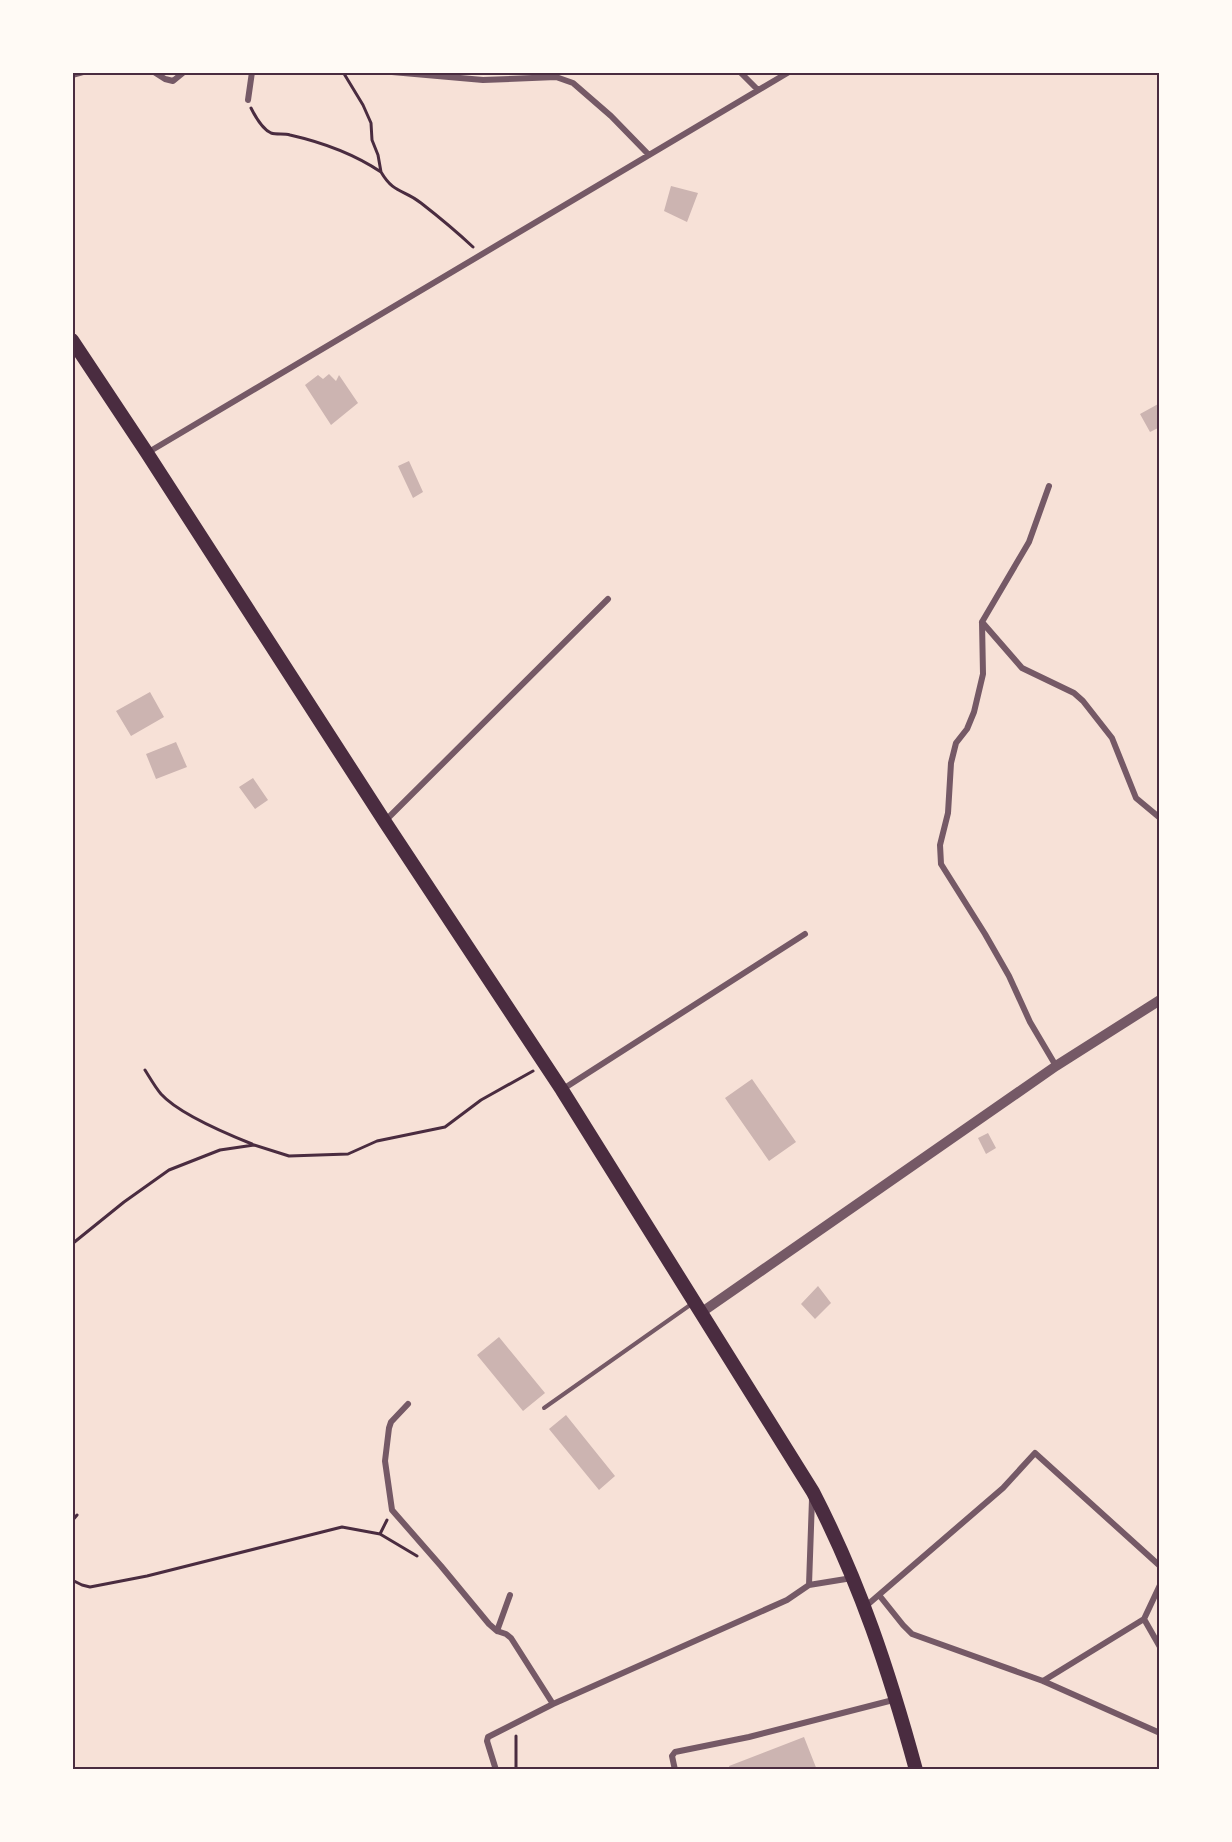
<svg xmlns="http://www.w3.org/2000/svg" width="1232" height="1842" font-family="'PT Sans Narrow',sans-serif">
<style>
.building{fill:#ccb4b1}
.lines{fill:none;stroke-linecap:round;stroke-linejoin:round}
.path{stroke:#4a2c40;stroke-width:3}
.service{stroke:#755966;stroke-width:4}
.minor{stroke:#755966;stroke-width:6}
.tertiary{stroke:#755966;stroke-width:10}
.trunk{stroke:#4a2c40;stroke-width:14}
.neatline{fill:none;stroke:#4a2c40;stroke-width:2}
</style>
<rect width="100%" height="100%" fill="#f7e1d7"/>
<path class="building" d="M671 186 698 193 687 222 664 211Z
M329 374 336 381 339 375 358 403 331 425 305 385 318 375 323 379Z
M1160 403V427L1150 432 1140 414Z
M409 461 423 492 413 498 398 466Z
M150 692 164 717 131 736 116 711Z
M176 742 187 767 156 779 146 754Z
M253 778 268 800 255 809 239 787Z
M752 1079 796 1142 769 1161 725 1098Z
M988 1133 996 1148 986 1154 978 1138Z
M818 1286 831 1303 815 1319 801 1304Z
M499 1337 545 1393 523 1411 477 1355Z
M566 1415 615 1476 599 1490 549 1429Z
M804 1737 817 1770H730L729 1766Z"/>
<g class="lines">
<path class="path" d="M251 108C255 116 262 129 271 133 277 135 284 133 290 135 321 142 354 154 381 172L378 155 372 140 371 123 363 105 343 72
M381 172C394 194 403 189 421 203 439 217 457 232 473 247
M145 1070C150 1078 155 1087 161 1094 179 1114 227 1134 252 1144
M72 1244 124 1202 169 1170 220 1150 254 1145 289 1156 348 1154 377 1141 445 1127 481 1100 533 1071
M72 1521 77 1515
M380 1534 387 1520
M72 1580 82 1585 90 1587 147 1576 342 1527 380 1534 417 1556
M516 1770V1736"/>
<path class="service" d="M544 1408 693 1303"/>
<path class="minor" d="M154 72 165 79 173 81 184 72
M392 72 483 80 556 77 573 83 611 116 649 155
M740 72 758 90
M72 75 83 72
M248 100 252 72
M147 453 789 72
M982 622 1029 542 1049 486
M385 821 608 599
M1056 1066 1030 1022 1009 976 985 934 941 864 940 845 948 813 951 763 956 743 967 729 974 712 983 674 982 622 1022 668 1074 693 1083 701 1112 738 1136 798 1160 818
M563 1089 805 934
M408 1404 391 1422 389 1428 385 1461 392 1510 441 1566 489 1624 497 1631
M809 1585 812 1499
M879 1595 903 1625 912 1634 1043 1681 1160 1733
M866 1606 1003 1488 1035 1453 1160 1566
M1144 1619 1160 1647
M1043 1681 1144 1619 1160 1585
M553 1704 787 1600 809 1585 852 1578
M496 1770 487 1741 488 1737 553 1704 511 1638 506 1634 497 1631 510 1595
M675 1770 672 1756 675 1752 749 1737 897 1699"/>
<path class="tertiary" d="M702 1312 1056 1066 1160 1000"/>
<path class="trunk" d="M72 340 147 453 385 822 562 1090 813 1492C860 1583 889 1671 916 1770"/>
</g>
<rect width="1232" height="1842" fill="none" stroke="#fffaf5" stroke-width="147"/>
<rect x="74" y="74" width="1084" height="1694" class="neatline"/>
</svg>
